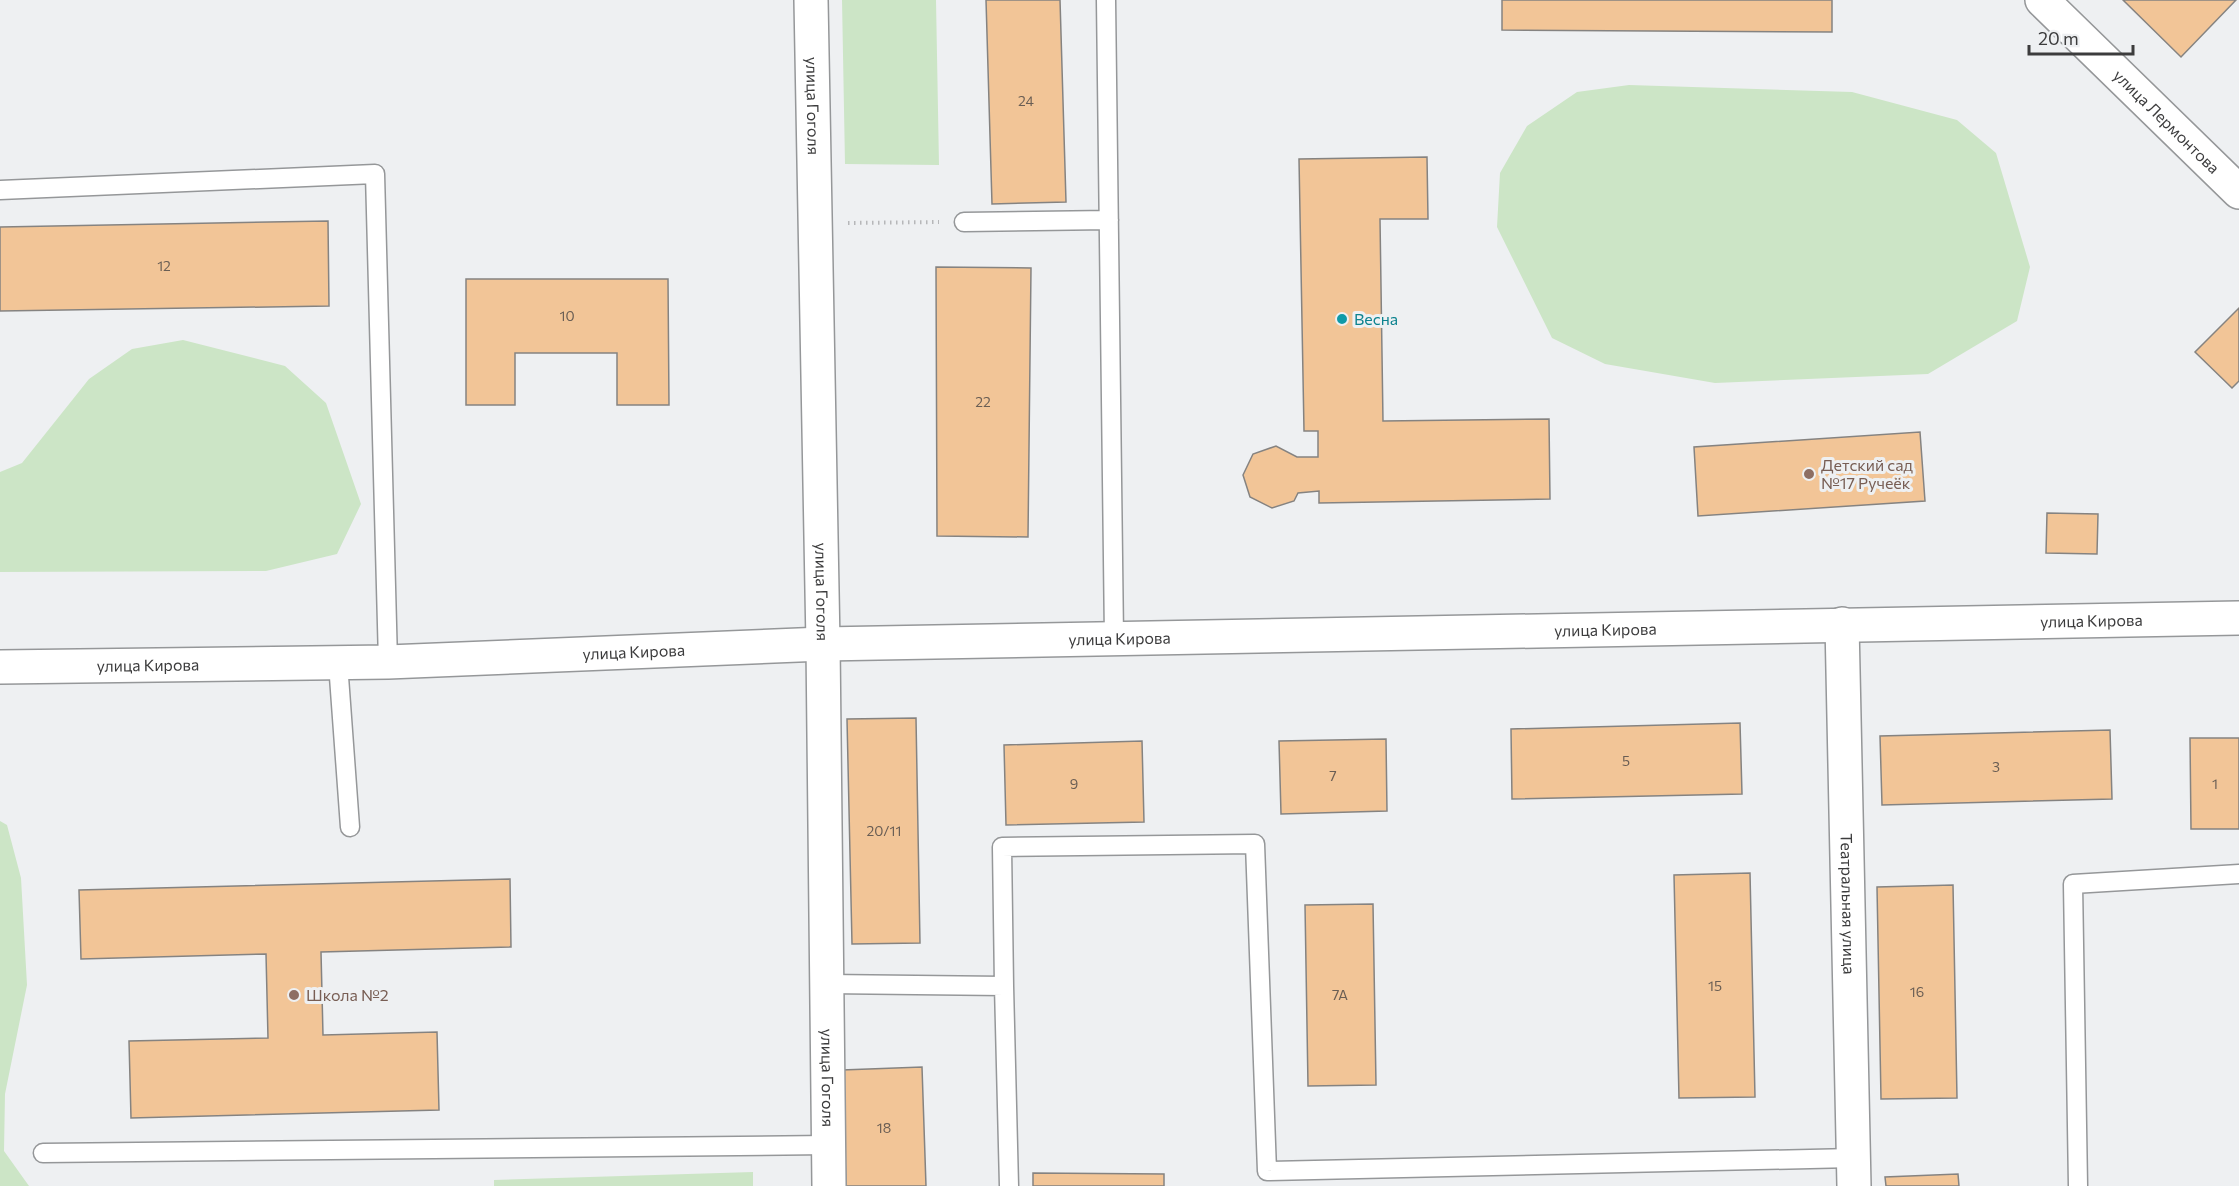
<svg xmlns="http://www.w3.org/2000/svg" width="2239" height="1186" font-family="Commissioner,sans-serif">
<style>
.green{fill:#cce5c6}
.building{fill:#f2c597;stroke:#858381;stroke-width:1.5}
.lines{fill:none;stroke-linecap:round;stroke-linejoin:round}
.service-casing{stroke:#959799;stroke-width:21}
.minor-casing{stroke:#959799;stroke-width:36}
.tertiary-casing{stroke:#959799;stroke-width:36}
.path{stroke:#b6b7b9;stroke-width:4;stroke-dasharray:1.5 4.5;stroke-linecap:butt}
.service{stroke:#fff;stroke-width:18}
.minor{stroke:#fff;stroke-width:33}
.tertiary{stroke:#fff;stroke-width:33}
.culture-dot{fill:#0f9aa8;stroke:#eef0f2;stroke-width:2}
.education-dot{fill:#8d6e63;stroke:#eef0f2;stroke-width:2}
.labels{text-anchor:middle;stroke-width:6;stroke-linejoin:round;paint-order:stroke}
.number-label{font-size:14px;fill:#6a5e54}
.street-label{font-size:16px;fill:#3c3c3d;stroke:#eef0f2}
.culture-label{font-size:16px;fill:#0d838f;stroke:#eef0f2;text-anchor:start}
.education-label{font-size:16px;fill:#785e54;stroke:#eef0f2;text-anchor:start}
</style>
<rect width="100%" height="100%" fill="#eef0f2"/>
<path class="green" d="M842 0H936L939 165 845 164Z
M1629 85 1852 92 1957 120 1996 153 2030 267 2017 321 1928 374 1715 383 1605 364 1552 338 1497 227 1500 173 1527 126 1577 92Z
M183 340 285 366 326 403 361 504 337 554 266 571 0 572V472L22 463 89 379 132 349Z
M0 821 7 825 21 878 27 985 5 1094 4 1151 29 1186H0Z
M753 1172V1186H494V1180Z"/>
<path class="building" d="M986 0H1060L1066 202 992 204Z
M1502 0H1832V32L1502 30Z
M2123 0H2236L2181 57Z
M1427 157 1428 219H1380L1383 421 1549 419 1550 499 1319 503V491L1298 493 1294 501 1272 508 1250 497 1243 475 1253 454 1276 446 1297 457H1318V431H1304L1299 159Z
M328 221 329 306 0 311V227Z
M936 267 1031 268 1028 537 937 536Z
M466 279H668L669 405H617V353H515V405H466Z
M2239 308V381L2232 388 2195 352Z
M1920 432 1925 501 1698 516 1694 447Z
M2047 513 2098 514 2097 554 2046 553Z
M916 718 920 943 852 944 847 719Z
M1740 723 1742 794 1512 799 1511 729Z
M2110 730 2112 799 1882 805 1880 736Z
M2190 738H2239V829H2191Z
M1386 739 1387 811 1281 814 1279 741Z
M1142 741 1144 822 1006 825 1004 745Z
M1750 873 1755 1097 1679 1098 1674 875Z
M510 879 511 947 321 952 323 1035 437 1032 439 1110 131 1118 129 1041 268 1038 266 954 81 959 79 890Z
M1953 885 1957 1098 1881 1099 1877 887Z
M1373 904 1376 1085 1308 1086 1305 905Z
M922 1067 926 1186H846L842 1070Z
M1033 1173 1164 1174V1186H1033Z
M1958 1174 1959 1186H1886L1885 1177Z"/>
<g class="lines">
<defs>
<path id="service" d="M1106 0 1114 638
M0 190 375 174 388 662
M964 222 1109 220
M338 663 350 827
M827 984 1004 986 1002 847 1255 844 1267 1171 1853 1158
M1004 986 1009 1186
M43 1153 828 1145
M2078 1186 2073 884 2239 874"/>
<g id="minor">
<path id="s1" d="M811 0 823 644 829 1186"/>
<path id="s2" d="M1842 624 1854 1186"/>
<path id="s3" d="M0 667 388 662 823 644 2239 618"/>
</g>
<g id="tertiary">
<path id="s4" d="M2042 0 2239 192"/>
</g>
</defs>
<use href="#service" class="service-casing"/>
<use href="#minor" class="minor-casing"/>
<use href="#tertiary" class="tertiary-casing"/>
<path class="path" d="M848 223 939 222"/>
<use href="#service" class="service"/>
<use href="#minor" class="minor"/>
<use href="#tertiary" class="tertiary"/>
</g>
<circle class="culture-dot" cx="1342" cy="319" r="6"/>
<g class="education-dot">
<circle cx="1809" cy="474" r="6"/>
<circle cx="294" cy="995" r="6"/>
</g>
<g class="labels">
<g class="number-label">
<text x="1026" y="106">24</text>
<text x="164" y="271">12</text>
<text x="567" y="321">10</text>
<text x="983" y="407">22</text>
<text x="1626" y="766">5</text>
<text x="1996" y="772">3</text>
<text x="1333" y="781">7</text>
<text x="1074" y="789">9</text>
<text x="2215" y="789">1</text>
<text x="884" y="836">20/11</text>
<text x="1715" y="991">15</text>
<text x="1917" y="997">16</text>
<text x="1340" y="1000">7А</text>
<text x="884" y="1133">18</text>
</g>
<g class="street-label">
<text dy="6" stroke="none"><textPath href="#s1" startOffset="106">улица Гоголя</textPath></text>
<text dy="6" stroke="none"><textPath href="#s4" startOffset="174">улица Лермонтова</textPath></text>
<text dy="6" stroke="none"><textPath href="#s1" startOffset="592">улица Гоголя</textPath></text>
<text dy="6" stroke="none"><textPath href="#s3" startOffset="2092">улица Кирова</textPath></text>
<text dy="6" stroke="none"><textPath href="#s3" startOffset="1606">улица Кирова</textPath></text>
<text dy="6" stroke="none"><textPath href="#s3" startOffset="1120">улица Кирова</textPath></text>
<text dy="6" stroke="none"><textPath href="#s3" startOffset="634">улица Кирова</textPath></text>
<text dy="6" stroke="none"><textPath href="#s3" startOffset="148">улица Кирова</textPath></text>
<text dy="6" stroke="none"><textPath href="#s2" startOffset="280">Театральная улица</textPath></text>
<text dy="6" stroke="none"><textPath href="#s1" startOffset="1078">улица Гоголя</textPath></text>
</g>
<g class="culture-label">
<text x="1354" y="325">Весна</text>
</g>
<g class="education-label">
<text x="1821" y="471">Детский сад<tspan x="1821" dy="18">№17 Ручеёк</tspan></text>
<text x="306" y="1001">Школа №2</text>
</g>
</g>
<path d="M2029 45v9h104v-9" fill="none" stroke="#3c3c3d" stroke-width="3"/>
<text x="2038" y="45" font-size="18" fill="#3c3c3d" stroke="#eef0f2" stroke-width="4.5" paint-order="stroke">20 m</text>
</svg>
